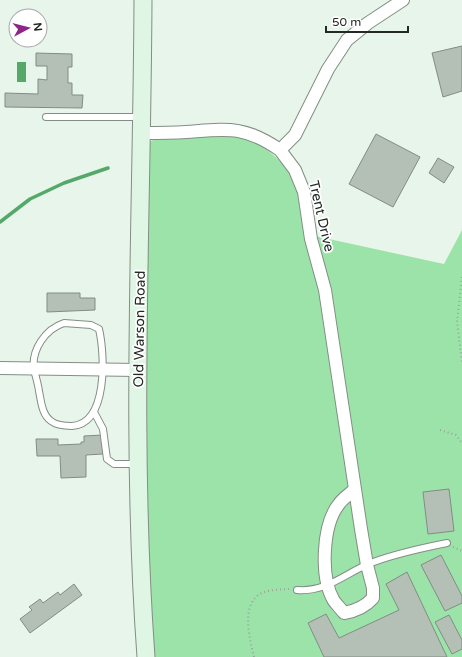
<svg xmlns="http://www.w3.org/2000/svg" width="462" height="657" font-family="'Varela Round',sans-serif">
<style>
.green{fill:#9ce3aa}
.water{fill:#54a96a}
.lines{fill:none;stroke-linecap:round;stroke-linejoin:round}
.stream{stroke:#54a96a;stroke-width:3.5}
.building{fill:#b4c0b6;stroke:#818d83}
.lane-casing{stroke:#828e84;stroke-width:8}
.street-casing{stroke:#828e84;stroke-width:14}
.secondary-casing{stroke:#828e84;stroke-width:19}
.path{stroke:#99a39b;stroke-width:2;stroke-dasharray:1 3;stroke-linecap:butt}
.lane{stroke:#fff;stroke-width:6}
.street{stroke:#fff;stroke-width:12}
.secondary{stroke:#e0f6e4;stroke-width:17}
.labels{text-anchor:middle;stroke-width:3.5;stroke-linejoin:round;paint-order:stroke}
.street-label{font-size:14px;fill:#242925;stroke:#fff}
</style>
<rect width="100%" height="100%" fill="#e8f5ea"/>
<path class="green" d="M215 135C222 135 230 135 237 136 265 143 289 164 298 192 303 205 304 221 306 234L444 264 462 230V657H152L145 550 147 150 151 141 158 138H192Z"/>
<path class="water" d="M17 62H26V82H17Z"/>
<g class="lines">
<path class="stream" d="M0 222 30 199 64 183 108 168"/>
</g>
<path class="building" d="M462 46V91L443 97 432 53Z
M36 53 72 54V67H68V83H72V95H83L82 108 5 107V93L38 94V79L47 80V66H36Z
M376 134 420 157 393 207 349 184Z
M438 158 454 167 444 183 429 173Z
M47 293H80V298H95V310L47 312Z
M103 435V454L86 455V477L61 478 60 456H37L36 439H58V445L81 444V442H84V436Z
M449 489 454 531 428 534 423 492Z
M441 555 462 596V603L445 611 421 565Z
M407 572 447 657H324L308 623 326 614 339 638 399 610 386 584Z
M74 584 82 595 30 633 20 619 32 610 29 607 40 599 43 603 58 592 60 595Z
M449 615 462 640V649L452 654 435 622Z"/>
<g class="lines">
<defs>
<path id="lane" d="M46 117H140
M64 323 91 325 99 329C105 355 108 424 72 426 66 426 56 425 51 421 42 415 41 401 39 391 38 384 36 377 34 370 31 349 46 329 64 323Z
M94 412 103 429 107 459 114 464H138
M297 590C325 592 342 576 366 565 389 555 422 548 447 543"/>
<path id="street" d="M142 133C157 133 171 133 186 132 227 129 244 125 280 150
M0 368 138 370
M355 489C350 494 343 498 339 504 322 525 320 578 334 601 337 605 341 609 344 613 356 611 365 607 373 598V588L367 565 361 529 325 290 311 239 304 192 295 170 280 150 295 135 328 69 347 40 368 23 403 0"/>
<path id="secondary" d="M143 0C142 219 130 439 146 657"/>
</defs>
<use href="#lane" class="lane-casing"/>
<use href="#street" class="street-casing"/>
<use href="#secondary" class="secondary-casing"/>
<path class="path" d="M462 277 457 322 462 362
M440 430 456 435 462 443
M453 547 462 551
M254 657C250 640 242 611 256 597 264 589 278 590 289 589"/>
<use href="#lane" class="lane"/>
<use href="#street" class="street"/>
<use href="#secondary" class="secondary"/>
</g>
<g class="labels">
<g class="street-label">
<text transform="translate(322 216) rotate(77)" y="5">Trent Drive</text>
<text transform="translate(139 329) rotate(-89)" y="5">Old Warson Road</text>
</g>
</g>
<g transform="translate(28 28) rotate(83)"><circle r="19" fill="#ffffff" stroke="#a7a9a8"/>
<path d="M0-3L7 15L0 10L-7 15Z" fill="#8e2488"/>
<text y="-6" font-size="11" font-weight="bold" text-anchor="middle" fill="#242925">N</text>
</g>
<path d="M326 26v6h82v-6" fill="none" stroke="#242925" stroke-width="2"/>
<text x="332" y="26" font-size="12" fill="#242925" stroke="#ffffff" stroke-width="3" paint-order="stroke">50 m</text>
</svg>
